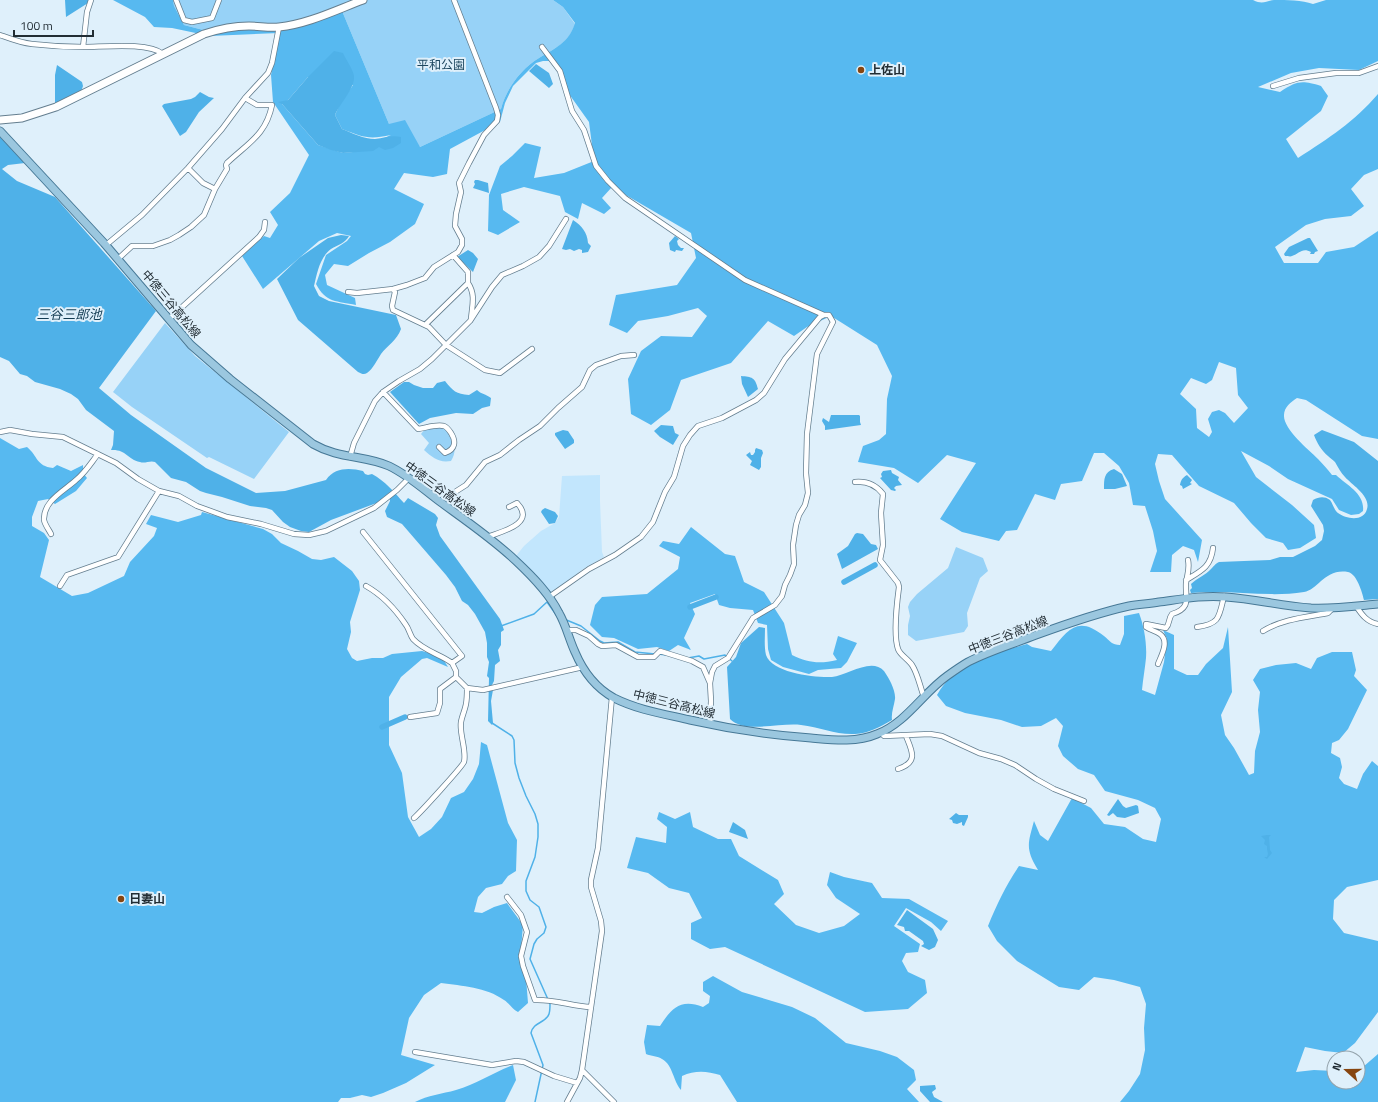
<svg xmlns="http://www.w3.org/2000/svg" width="1378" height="1102" font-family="'Titillium Web','Noto Sans JP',sans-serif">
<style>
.built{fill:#c2e6fd}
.green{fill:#97d2f7}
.forest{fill:#57b9f0;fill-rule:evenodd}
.water{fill:#4fb1e8}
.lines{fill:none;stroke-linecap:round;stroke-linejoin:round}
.stream{stroke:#4fb1e8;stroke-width:1.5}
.canal{stroke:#4fb1e8;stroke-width:5.5}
.street-casing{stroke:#647e8f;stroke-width:6}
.secondary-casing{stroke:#647e8f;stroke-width:9}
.primary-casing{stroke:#467896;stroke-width:9}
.street{stroke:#fff;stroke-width:4.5}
.secondary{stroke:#fff;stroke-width:7}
.primary{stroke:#9bc7df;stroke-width:7}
.poi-dot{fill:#864510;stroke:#dff0fb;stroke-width:1.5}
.labels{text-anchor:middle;stroke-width:4;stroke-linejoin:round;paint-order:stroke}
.park-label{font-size:12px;fill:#1f4860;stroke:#dff0fb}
.poi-label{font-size:12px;font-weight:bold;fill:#222d34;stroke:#dff0fb;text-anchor:start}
.street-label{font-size:12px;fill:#222d34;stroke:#dff0fb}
.water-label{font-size:13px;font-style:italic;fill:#123c53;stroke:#dff0fb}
</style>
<rect width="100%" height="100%" fill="#dff0fb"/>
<path class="built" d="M600 475V501L602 552 604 557 583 569 554 592 549 593 516 556 524 546 541 531 555 523 559 517 562 476Z"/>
<path class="green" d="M173 0H553L563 7 575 24C569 43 555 48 539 58 521 69 506 89 501 109L420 147 389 124 340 6 301 19 279 23 252 24 207 31 184 25 174 6Z
M165 323 195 356 289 432 254 479 209 457 207 458 132 407 113 392Z
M444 427C452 439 459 448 451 461 439 463 433 458 424 450L429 443 421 434 425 429Z
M956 547 983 558 988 571 980 578 967 613 968 626 964 632 916 641 908 635V625L910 616 908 607 910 602 917 594 948 568Z"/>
<path class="forest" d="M113 0H173L174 6 184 25 207 31 252 24 279 23 301 19 340 6 389 124 405 120 420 147 501 109C506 89 521 69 539 58 555 48 569 43 575 23L563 7 553 0H1253C1263 5 1265 1 1274 0 1287 0 1302 0 1313 4L1326 0H1378V61L1359 70 1319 68 1291 73 1258 87 1280 92C1297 81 1301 80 1321 86L1328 96 1321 111 1286 139 1298 158C1329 138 1354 122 1378 94V169L1364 175 1351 189 1364 206 1351 216 1325 219 1306 225 1275 247 1284 263H1318L1326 252 1354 247 1378 231V439L1362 436 1306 400 1297 398C1291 402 1284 407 1284 415 1283 429 1308 449 1318 459 1323 464 1328 470 1332 475H1336C1348 486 1365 494 1363 511L1359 514 1351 515 1339 510 1332 499 1288 479 1269 466 1241 451 1256 477 1292 505 1314 525 1316 538 1300 548 1288 550 1283 543 1266 538 1251 523 1234 503 1199 486 1172 455 1158 454 1155 464 1159 481 1165 499 1202 540 1198 562 1194 550 1183 546 1172 555 1171 572H1150L1157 551 1153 531 1145 506 1133 505 1129 483 1119 466 1104 453H1094L1082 481 1061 484 1055 500 1035 494 1017 530 1006 531 999 541 962 532 940 519 976 463 947 455 918 483 894 468 858 462 863 446 879 440 886 434 887 399 892 376 877 345 831 316 807 327 794 336 768 321 731 363 681 380 670 410 651 425 631 414 628 379 641 351 661 336 692 337 707 316 698 308 668 316 638 321 627 333 609 325 616 295 677 285 696 258 691 233 612 187 602 198 611 208 604 214 582 203 578 219 565 212 560 196 524 187 501 194 503 210 520 222 498 235 488 231 489 195 500 166 512 156 525 143 541 147 534 178 564 173 594 161 589 122 564 87 554 61H543L536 63 513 86 505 103 500 122 450 149 447 174 433 177 404 173 394 189 424 204 415 224 390 242 369 253 348 266 334 264 325 275 327 285 355 298 356 305C337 301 326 303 316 284L326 255 347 241 351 236 337 233 319 241 263 289 242 256 264 236 270 238 278 225 270 212 290 193 309 155 273 102 271 75 279 33 210 36 172 28 154 27 145 17ZM308 77 353 85 339 106 335 115 342 129C363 137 368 140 391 135L353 152 343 153 318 145 282 104 288 100ZM1219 362 1236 368 1238 395 1248 408 1234 423 1225 413 1219 410 1212 412 1208 419 1212 432 1209 437 1197 428 1196 409 1180 394 1191 378 1206 384 1212 380Z
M0 438 19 449 27 447C38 456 36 466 53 468L57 465 71 471 83 465V473L87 478 76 491 55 504 48 499 38 501 32 517V526L44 533 49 540 40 577 72 596 88 593 124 576 130 562 154 536 157 528 146 524 151 515 178 522 201 515 202 512 263 529 272 534 281 543 298 551 312 559 321 560 334 557 352 571 359 581 360 590 350 622 351 632 347 649 352 658 357 661 372 658H383L392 654 422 651 433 654 443 659 448 667 427 658 422 659 401 677 389 697V745L402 773 408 817 419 837 431 829 442 817 451 798 464 792 473 779 479 764 481 742 487 745 508 823 517 840 516 871 508 876 502 884 486 888 478 897 474 912 482 913 494 907 507 903 523 925 521 950 526 978 528 1003 518 1012C512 1009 509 1003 504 1000 486 987 462 986 441 983L424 995 409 1018 401 1055 435 1065 406 1083 383 1093 371 1097 362 1095 350 1098H341L338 1102H0Z
M691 527 725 554 735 556 744 582 764 592 784 623 792 655C808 663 820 664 837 660L833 654 838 636 857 643 847 662 841 668 818 670 809 674 783 667 771 660 768 649 767 625 758 623 753 610 730 608 719 605 715 594 690 603 695 614 684 638 691 650 678 645 669 651 657 647 638 649 614 638 602 637 590 625 595 605 602 597 647 594 678 569 680 557 659 546 663 541 679 544Z
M1139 613C1144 626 1147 643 1146 658 1145 668 1143 679 1142 690L1155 695 1164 662 1167 639 1163 630 1174 635V669L1187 675H1198L1206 664 1223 648 1228 627 1232 692 1221 715 1225 735 1234 748 1249 775 1254 773 1255 751 1260 732 1258 710 1260 692 1253 680 1260 669 1276 665 1296 663 1311 669 1317 658 1332 652H1352L1356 670 1354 676 1367 690 1348 729 1339 740 1332 743 1331 753 1340 758 1342 767 1339 778 1344 784 1357 789 1363 774 1372 761 1378 766V880L1347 887 1334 900 1333 919 1344 933 1378 941V1012L1355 1043 1343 1053 1325 1051 1305 1047 1296 1072 1314 1070 1334 1071V1082H1358V1068L1363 1067 1378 1054V1102H1120L1129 1091 1140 1074 1145 1050 1144 1028 1146 1004 1140 987 1114 980 1094 977 1079 990 1059 987 1017 961 997 941 988 926C997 904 1006 885 1019 866L1038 870C1025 849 1028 843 1034 821L1040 835 1048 841 1072 798 1091 808 1104 824 1125 827 1143 839 1156 842 1161 819 1155 808 1138 800 1105 791 1094 775 1078 769 1063 756 1058 746 1063 726 1056 718 1041 726 1022 727 1001 720 965 713 946 706 937 695C955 663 993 654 1027 644L1032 647 1051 651C1068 629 1078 615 1104 636 1110 641 1112 645 1120 645L1124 634V616Z
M659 812 675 819 690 812 693 827 718 839H731L739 856 778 880 784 894 774 904 796 925 819 933 844 926 860 914 836 898 827 885 830 872 844 877 872 883 882 898 909 899 948 921 941 931 931 922 906 908 894 926 920 944 918 952 906 953 902 961 908 972 925 980 927 993 908 1009 865 1012 725 947 710 949 691 939V923L702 918 689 893 669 888 648 873 627 868 636 837 666 843 667 827 657 819Z
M713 976 742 992 792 1007 815 1018 846 1043 880 1051 897 1057 914 1070 916 1080 907 1089 919 1102H737L720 1075C707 1071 695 1070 682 1076L681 1090C673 1081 673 1065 662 1059 658 1056 651 1056 646 1054L644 1042 647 1025 660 1026C671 1009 680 998 703 1007L709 1003 710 996 703 991V982Z
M513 1065 516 1080 505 1102H415C428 1095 442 1094 456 1090 476 1084 494 1072 513 1065Z"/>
<path class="water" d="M65 0H89L88 3 66 17Z
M334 51 343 53C346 60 353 69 354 76 355 89 340 103 335 115L342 129C352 133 364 139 375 139 385 138 391 135 401 137V143L393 148 385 150 379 147 373 151 343 153 331 150 318 145 282 104 278 102 288 100 308 77Z
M536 64 549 73 553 84 549 88 529 71Z
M57 65 82 82 83 86 81 92 60 103H55V75Z
M200 92 209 97 214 98 199 112 186 132 180 136 162 106 164 104 191 99 195 97Z
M0 137 25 163 8 165 2 169 17 181 55 197 156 311 99 388 131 415 206 468 256 493 285 491 326 480C335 467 350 468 363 471L365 474 368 475 372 474C385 481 394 492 404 503L408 498 435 514 438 518 436 525 440 536 500 619 504 630 501 632V645L498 650 500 661 495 665 494 681 492 685 493 690 491 701 493 723 492 725 488 721 489 678 487 676 489 662 487 657V643L485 632 475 614 468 605 462 601 455 587 446 575 402 524 387 517 385 511 390 501V498L331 520 309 532 301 531 290 527 283 522 272 510 266 508 250 506 222 497 206 493 200 491 186 482 171 478 155 462C150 460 145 464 140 462 127 459 126 449 111 450L113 445 114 431 86 410 78 399 71 394 60 389 35 382 27 376 20 374 9 361 0 357Z
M475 180H478L488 183 489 193 473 188 475 184 474 182Z
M573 220C582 226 587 232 588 243L591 246 588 252 582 253V250L579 249 574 251 570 249 566 250 562 249Z
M341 235 349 236C345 243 338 245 331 249 320 257 317 273 314 286L319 296 329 301 396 315 401 329C397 340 387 346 381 354 377 360 373 369 367 373 364 375 362 374 358 372L298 320 277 279 299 258 328 238Z
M675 236 679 239 677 241 678 245 681 248H684L682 251 676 250 675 252 670 250 669 243Z
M1308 238H1310L1318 251 1315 252 1314 254H1310L1311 252C1302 247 1299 254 1292 256 1291 257 1287 256 1285 256L1284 254 1289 247Z
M468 250 473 253 478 259 473 272 457 257Z
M741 376C752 377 755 377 758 389L748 397 742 384Z
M445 381C453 391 456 394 469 395L477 390C481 394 486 394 491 398L490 406 482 408 473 414 456 413 430 418 419 424 390 392 404 382H409L414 385 423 388H433L437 383Z
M831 415H859L860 416V422L861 425 825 430V426L822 421 823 418 829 422Z
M661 425 673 426 675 433 679 435 673 445 660 437 654 431Z
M563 430 568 431 574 440V443L565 449 555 435V433Z
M1322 430 1354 442 1378 461V599L1364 600C1362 592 1357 574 1348 572 1325 568 1318 590 1304 592 1267 598 1229 589 1191 593L1190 590 1192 588 1191 584C1197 578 1206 575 1211 569 1214 566 1215 564 1219 562L1244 561 1270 560 1280 557H1293L1315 546 1322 540 1324 531 1323 525 1311 506 1313 500C1319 497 1324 496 1330 500 1333 504 1334 510 1338 513 1346 519 1364 522 1367 509 1371 496 1352 485 1345 477 1341 473 1338 467 1335 462 1333 460 1330 458 1328 456 1321 450 1317 443 1314 435Z
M756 448 762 450 763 453 761 458V467L759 470 750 465 752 461 746 455 750 452 751 455H753L755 452V450Z
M1114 469 1122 474 1127 486 1115 489H1104C1104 479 1104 472 1114 469Z
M891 470 892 473 899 477 898 480 902 485 896 486 894 488 896 490 895 491 891 490 880 478 882 477 881 474 883 471Z
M1187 475 1192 480 1190 483 1192 484 1183 489 1182 486 1180 485C1181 480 1182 478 1187 475Z
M545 508 555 512 558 516 555 523 549 524 541 512 542 510Z
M857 533 863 534 871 544 876 545 878 549 842 569 837 554 848 546 855 534Z
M759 627 765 628C765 637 764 646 766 655 772 673 816 678 832 677 847 676 871 657 884 671 889 678 896 691 895 699 894 706 891 713 892 720 880 727 869 733 855 734 836 735 820 727 801 725 782 722 744 734 730 719L727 667 736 657 741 643Z
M1118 799 1123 806 1126 808 1136 805 1138 806 1139 813 1125 818 1117 817 1113 813 1109 816 1107 815Z
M956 813 959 815H968V817L964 826 962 825V822L957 824 953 823 952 820 949 819Z
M733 822 745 830 748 839 729 832Z
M1267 835H1271L1269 837 1270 850 1272 853 1267 859 1264 857H1267L1268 854 1267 849V846L1264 844 1265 840 1261 836Z
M907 910 933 929 938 940 935 947 929 950 921 946 924 944 923 941 909 931H905L904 927 897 925Z
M935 1085 936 1089 932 1092 934 1097 943 1102H930L920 1091V1086Z"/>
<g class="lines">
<path class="stream" d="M564 619 581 626 600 641 604 643 618 642 635 652 655 654
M501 626 534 614 547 602 557 616
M658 654 667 655
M688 658 699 656 704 659 725 655 732 661
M492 723 512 736 514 740 515 763 519 778 526 796 535 814 538 824V837L535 857 526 881V891L530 900 539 907 546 927 544 933 537 939 534 944 530 959 550 1004C550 1007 550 1011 549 1014 546 1023 533 1022 531 1033L543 1065 535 1102"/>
<path class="canal" d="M844 582 875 565
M690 607 716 597
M382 727 405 717"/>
<defs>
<path id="street" d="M176 0 184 20 192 22 212 18 219 0
M0 35C11 39 21 43 32 44 49 46 67 47 84 47 104 47 148 42 163 54
M83 47 87 12 91 0
M542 47 560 71 572 111 584 130 596 166 608 181 625 198 745 280 824 315
M1273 86 1299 78 1336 73H1359L1378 66
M215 189 227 169 226 165 227 163C248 143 266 135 272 105H257L245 98
M106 245 142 215 188 168 222 129 245 98 268 73 272 63 279 27
M118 259 132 246H153L170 240 179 235 191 227 204 215 215 189 203 183 188 168
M468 283C476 295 472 306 471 319
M393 289 395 292 392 306 393 310 429 327 446 345 485 370 500 373 532 349
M348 292 357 293 393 289 407 285 425 278 434 267 458 252 462 245V239L455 226 456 214 461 192 459 183 469 163 484 135 497 121 498 115 496 108 454 0
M169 319 259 237 264 230 265 222
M425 325 468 283V272L453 255
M383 392 418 429C426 428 436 424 444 426 447 427 449 430 451 433 456 441 456 449 445 453L439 447
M0 432 10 430 32 434 63 437 116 463 138 479 159 491 179 496 197 506 227 517 261 524 294 534 309 535 326 531 374 508 397 490 409 478
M350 457 354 443 375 401 383 392 399 381 420 369 432 359 470 321 492 287 502 275 523 266 539 257 549 246 566 219
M855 482C867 481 876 485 883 494L881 513 883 545 880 560 898 583 899 587C897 602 893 634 898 649 900 655 908 659 912 665 918 674 920 687 924 697
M423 489 428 484 440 493 444 495 455 492 466 485 485 462 500 455 519 440 540 426 558 408 582 387 590 370 596 365 621 356 634 355
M363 532 462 656 452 663 456 671V677L467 688 483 690 583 667
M51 534C49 530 45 525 44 520 43 501 64 491 76 480 85 473 91 463 98 454
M487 537C500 532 537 524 517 503L509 507
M1186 580C1201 571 1211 567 1213 548
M60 586 67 575 118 557 159 491
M366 586C382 595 396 610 406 625 409 629 410 635 413 639 424 651 440 654 452 663
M549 597 589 569 615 555 641 537 653 522 665 492 674 477 683 446 690 435 698 426 722 418 756 400 764 393 785 359 820 317 824 315H829L833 322 817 354 807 434 806 473 808 493 805 505 799 515 796 525 793 545 794 564 790 575 785 585 782 596 775 605 753 618 728 658 715 666 712 672 710 683 711 701 710 724
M1356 606C1362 615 1367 622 1378 624
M1197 627C1220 624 1219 617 1224 596
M567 630H576L589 636 598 644 602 646 616 645 638 657H654L660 651 692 661 703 667 710 683
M1263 631C1282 619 1307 617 1328 613L1333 608
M1158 664C1161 656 1170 641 1160 634 1156 631 1150 630 1146 627V624L1166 628C1170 624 1168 619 1172 614 1192 608 1185 598 1186 583 1187 575 1190 569 1188 560
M410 717 437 713 440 703V689L456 677
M881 733 884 736 930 734 942 736 979 753 1001 759 1015 765 1036 779 1054 789 1084 801
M898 769C919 762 912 751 906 736
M414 818C419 814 462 767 464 762 467 751 459 733 461 722 462 716 465 710 466 704 467 699 467 693 467 688
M507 897 521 915 527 932 521 956 523 966 535 1000C553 999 572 1006 591 1007
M415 1052 492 1065 516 1061 524 1062 554 1076 577 1083
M582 1070 614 1102
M567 1102 580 1078 582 1070 602 931 601 921 591 887V880L598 848 612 697"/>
<path id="secondary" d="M0 120 22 118 56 107 204 34C219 29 233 26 249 26 259 26 269 28 279 27 308 24 336 10 363 0"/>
<path id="primary" d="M0 131 104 243 191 345 230 379 313 444C339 459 364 455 389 466 408 475 423 489 439 501 465 520 493 539 516 561 532 576 549 593 559 613 566 625 569 639 575 652 583 671 596 688 614 698 638 710 664 714 690 720 730 729 770 735 811 738 833 740 856 743 877 734 906 723 923 693 947 676 954 671 961 666 968 662 989 651 1013 644 1036 635 1066 624 1097 613 1129 606 1139 604 1149 604 1159 602 1182 599 1203 595 1226 597 1255 599 1282 606 1311 608 1333 609 1356 606 1378 604"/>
</defs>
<use href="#street" class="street-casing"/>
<use href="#secondary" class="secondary-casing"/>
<use href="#primary" class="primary-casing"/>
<use href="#street" class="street"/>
<use href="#secondary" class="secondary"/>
<use href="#primary" class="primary"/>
</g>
<g class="poi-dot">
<circle cx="861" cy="70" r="4"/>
<circle cx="121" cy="899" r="4"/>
</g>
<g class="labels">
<g class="park-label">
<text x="441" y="69">平和公園</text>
</g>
<g class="poi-label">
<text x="869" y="74">上佐山</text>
<text x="129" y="903">日妻山</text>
</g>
<g class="street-label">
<text transform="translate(171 304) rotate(50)" y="4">中徳三谷高松線</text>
<text transform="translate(440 489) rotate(36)" y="4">中徳三谷高松線</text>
<text transform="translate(1008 635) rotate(-21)" y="4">中徳三谷高松線</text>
<text transform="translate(674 704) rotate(14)" y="4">中徳三谷高松線</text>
</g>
<g class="water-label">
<text x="69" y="319">三谷三郎池</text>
</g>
</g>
<g transform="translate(1346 1070) rotate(291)"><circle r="19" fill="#dff0fb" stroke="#93a2ab"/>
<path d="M0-3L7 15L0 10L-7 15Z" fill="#864510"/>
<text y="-6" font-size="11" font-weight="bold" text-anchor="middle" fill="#222d34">N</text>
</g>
<path d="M14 30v6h79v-6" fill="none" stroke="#222d34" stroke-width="2"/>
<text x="20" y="30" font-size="12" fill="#222d34" stroke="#dff0fb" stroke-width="3" paint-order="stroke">100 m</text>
</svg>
